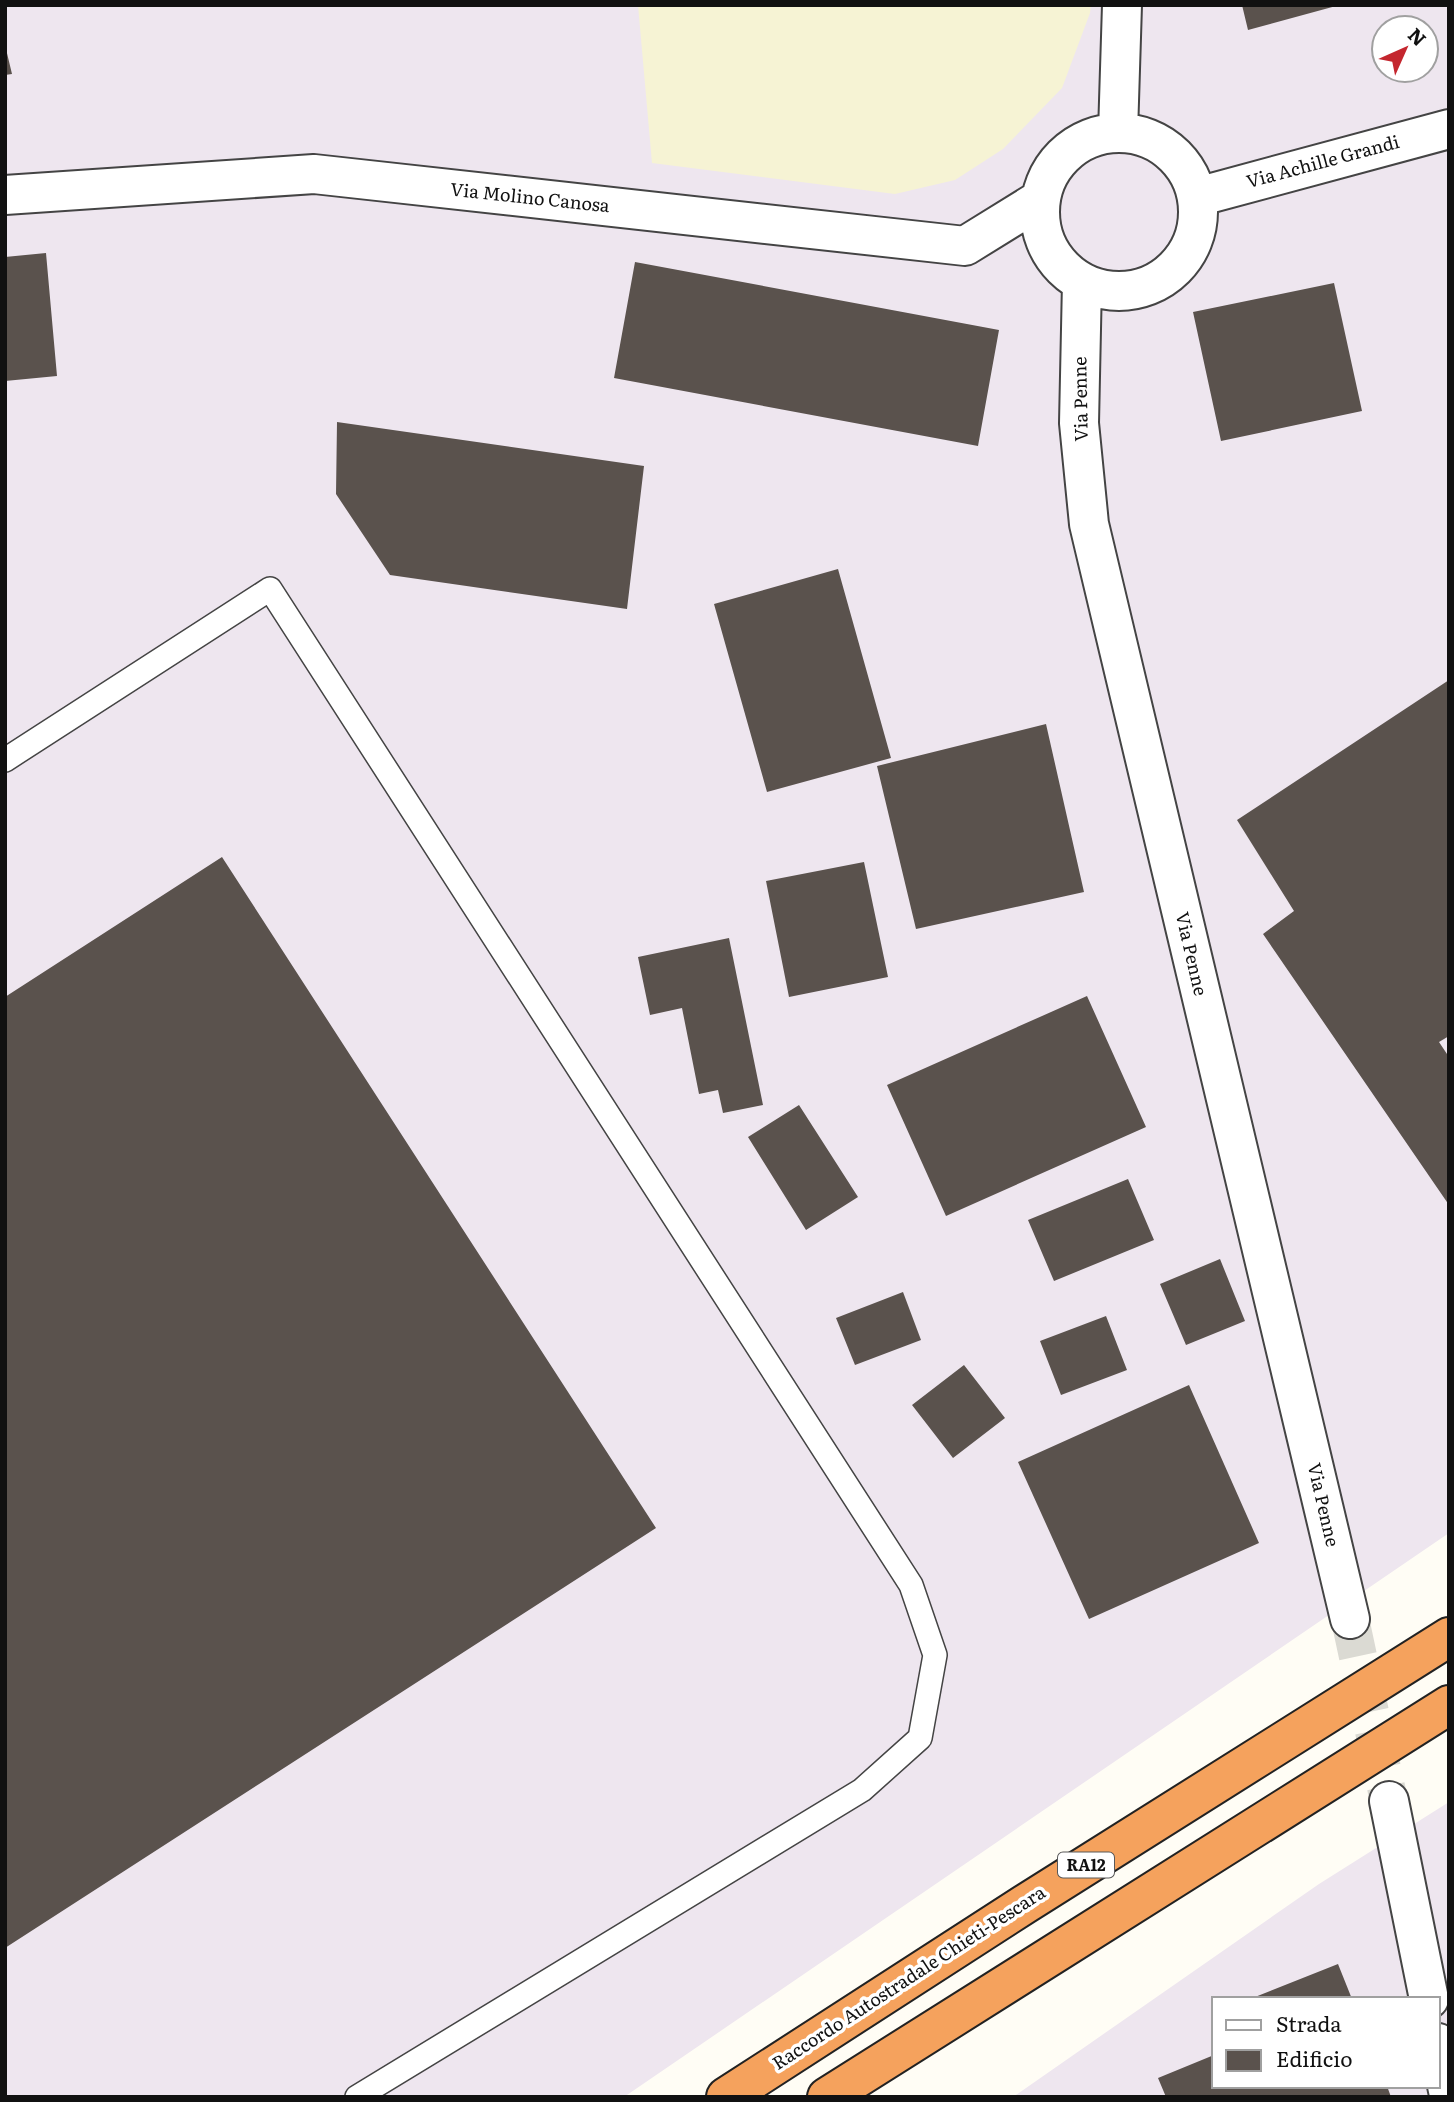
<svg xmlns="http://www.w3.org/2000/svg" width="1454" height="2102" font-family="Literata,serif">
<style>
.industrial{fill:#eee6ef;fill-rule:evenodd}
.farmland{fill:#f6f3d4}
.building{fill:#5a524d}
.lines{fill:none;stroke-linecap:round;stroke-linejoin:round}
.minor-tunnel{stroke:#dbdad3;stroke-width:38;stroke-dasharray:38 19;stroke-linecap:butt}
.service-casing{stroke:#444;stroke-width:26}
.minor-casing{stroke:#444;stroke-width:42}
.motorway-casing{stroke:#222;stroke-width:42}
.service{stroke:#fff;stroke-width:23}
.minor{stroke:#fff;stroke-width:38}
.motorway{stroke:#f5a25d;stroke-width:38}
.labels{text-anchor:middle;stroke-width:7;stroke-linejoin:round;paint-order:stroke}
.shield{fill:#fff;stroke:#585858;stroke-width:2}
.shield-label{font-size:16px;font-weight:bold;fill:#111}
.street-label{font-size:18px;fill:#111;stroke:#fff}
</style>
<rect width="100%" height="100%" fill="#fffdf5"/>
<path class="industrial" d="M5 5H1449V1533L624 2097H5ZM1384 28H1426V70H1384Z
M1449 1802V2097H1013L1319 1884ZM1214 1999H1438V2086H1214Z"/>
<path class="farmland" d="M638 5H1091L1090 13 1062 88 1003 149 955 180 895 194 652 163Z"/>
<path class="building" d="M1242 5H1336V6L1248 30Z
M6 49 12 74 5 75V50Z
M46 253 57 376 5 381V257Z
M635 262 999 330 978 446 614 378Z
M1334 283 1362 411 1221 441 1193 312Z
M337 422 644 466 627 609 390 575 336 494Z
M838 569 891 758 767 792 714 604Z
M1449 680V1036L1439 1042 1449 1057V1205L1263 934 1294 911 1237 820Z
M1046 724 1084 892 916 929 877 766Z
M222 857 656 1528 5 1948V997Z
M864 862 888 977 789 997 766 881Z
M729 938 763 1105 723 1113 718 1090 699 1094 682 1008 650 1015 638 957Z
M1087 996 1146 1127 946 1216 887 1085Z
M799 1105 858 1197 806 1230 748 1137Z
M1128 1179 1154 1240 1054 1281 1028 1220Z
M1220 1259 1245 1321 1186 1345 1160 1284Z
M903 1292 921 1340 855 1365 836 1318Z
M1106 1316 1127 1370 1061 1395 1040 1341Z
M964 1365 1005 1418 953 1458 912 1405Z
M1189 1385 1259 1543 1089 1619 1018 1462Z
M1338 1964 1352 1999H1250Z
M1214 2055V2086H1387L1391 2097H1166L1158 2078Z"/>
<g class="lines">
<path class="minor-tunnel" d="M1350 1619 1389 1801"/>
<defs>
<path id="service" d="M5 760 270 589 911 1585 935 1655 920 1738 862 1790 357 2097"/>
<path id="minor" d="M1118 133 1122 5
M1040 212a79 79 0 1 1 158 0a79 79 0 1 1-158 0Z
M5 195 314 174 965 246 1041 199
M1197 197 1449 129
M1082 282 1079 423 1089 524 1350 1619
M1389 1801 1429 1999
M1438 2043 1449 2095"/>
<path id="motorway" d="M726 2097 1025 1904 1449 1637
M827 2097 1449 1705"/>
</defs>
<use href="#service" class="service-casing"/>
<use href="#minor" class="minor-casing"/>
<use href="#motorway" class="motorway-casing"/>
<use href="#service" class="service"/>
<use href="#minor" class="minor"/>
<use href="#motorway" class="motorway"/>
</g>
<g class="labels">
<rect class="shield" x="1058" y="1852.5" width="56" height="25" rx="5"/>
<g class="shield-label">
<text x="1086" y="1871">RA12</text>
</g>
<g class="street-label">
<text transform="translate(1323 162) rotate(-15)" y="6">Via Achille Grandi</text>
<text transform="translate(530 198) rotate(6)" y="6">Via Molino Canosa</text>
<text transform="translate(1081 399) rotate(-91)" y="6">Via Penne</text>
<text transform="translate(1191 954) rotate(77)" y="6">Via Penne</text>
<text transform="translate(1323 1505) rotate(77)" y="6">Via Penne</text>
<text transform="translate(909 1978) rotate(-33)" y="6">Raccordo Autostradale Chieti-Pescara</text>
</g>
</g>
<rect width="1454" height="2102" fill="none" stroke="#111111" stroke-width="14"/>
<rect x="1212" y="1997" width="228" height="91" fill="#ffffff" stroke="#a0a0a0" stroke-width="2"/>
<rect x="1226" y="2020" width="35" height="10" fill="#ffffff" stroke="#a0a0a0" stroke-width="2"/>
<text x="1276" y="2032" font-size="21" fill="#111111">Strada</text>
<rect x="1226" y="2050" width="35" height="21" fill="#5a524d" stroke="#a0a0a0" stroke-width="2"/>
<text x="1276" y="2067" font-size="21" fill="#111111">Edificio</text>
<g transform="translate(1405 49) rotate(45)"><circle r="33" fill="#ffffff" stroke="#a0a0a0" stroke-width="2"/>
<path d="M0-5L12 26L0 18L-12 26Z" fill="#c4262e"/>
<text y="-10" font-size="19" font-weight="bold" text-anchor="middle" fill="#111111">N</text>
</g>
</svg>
